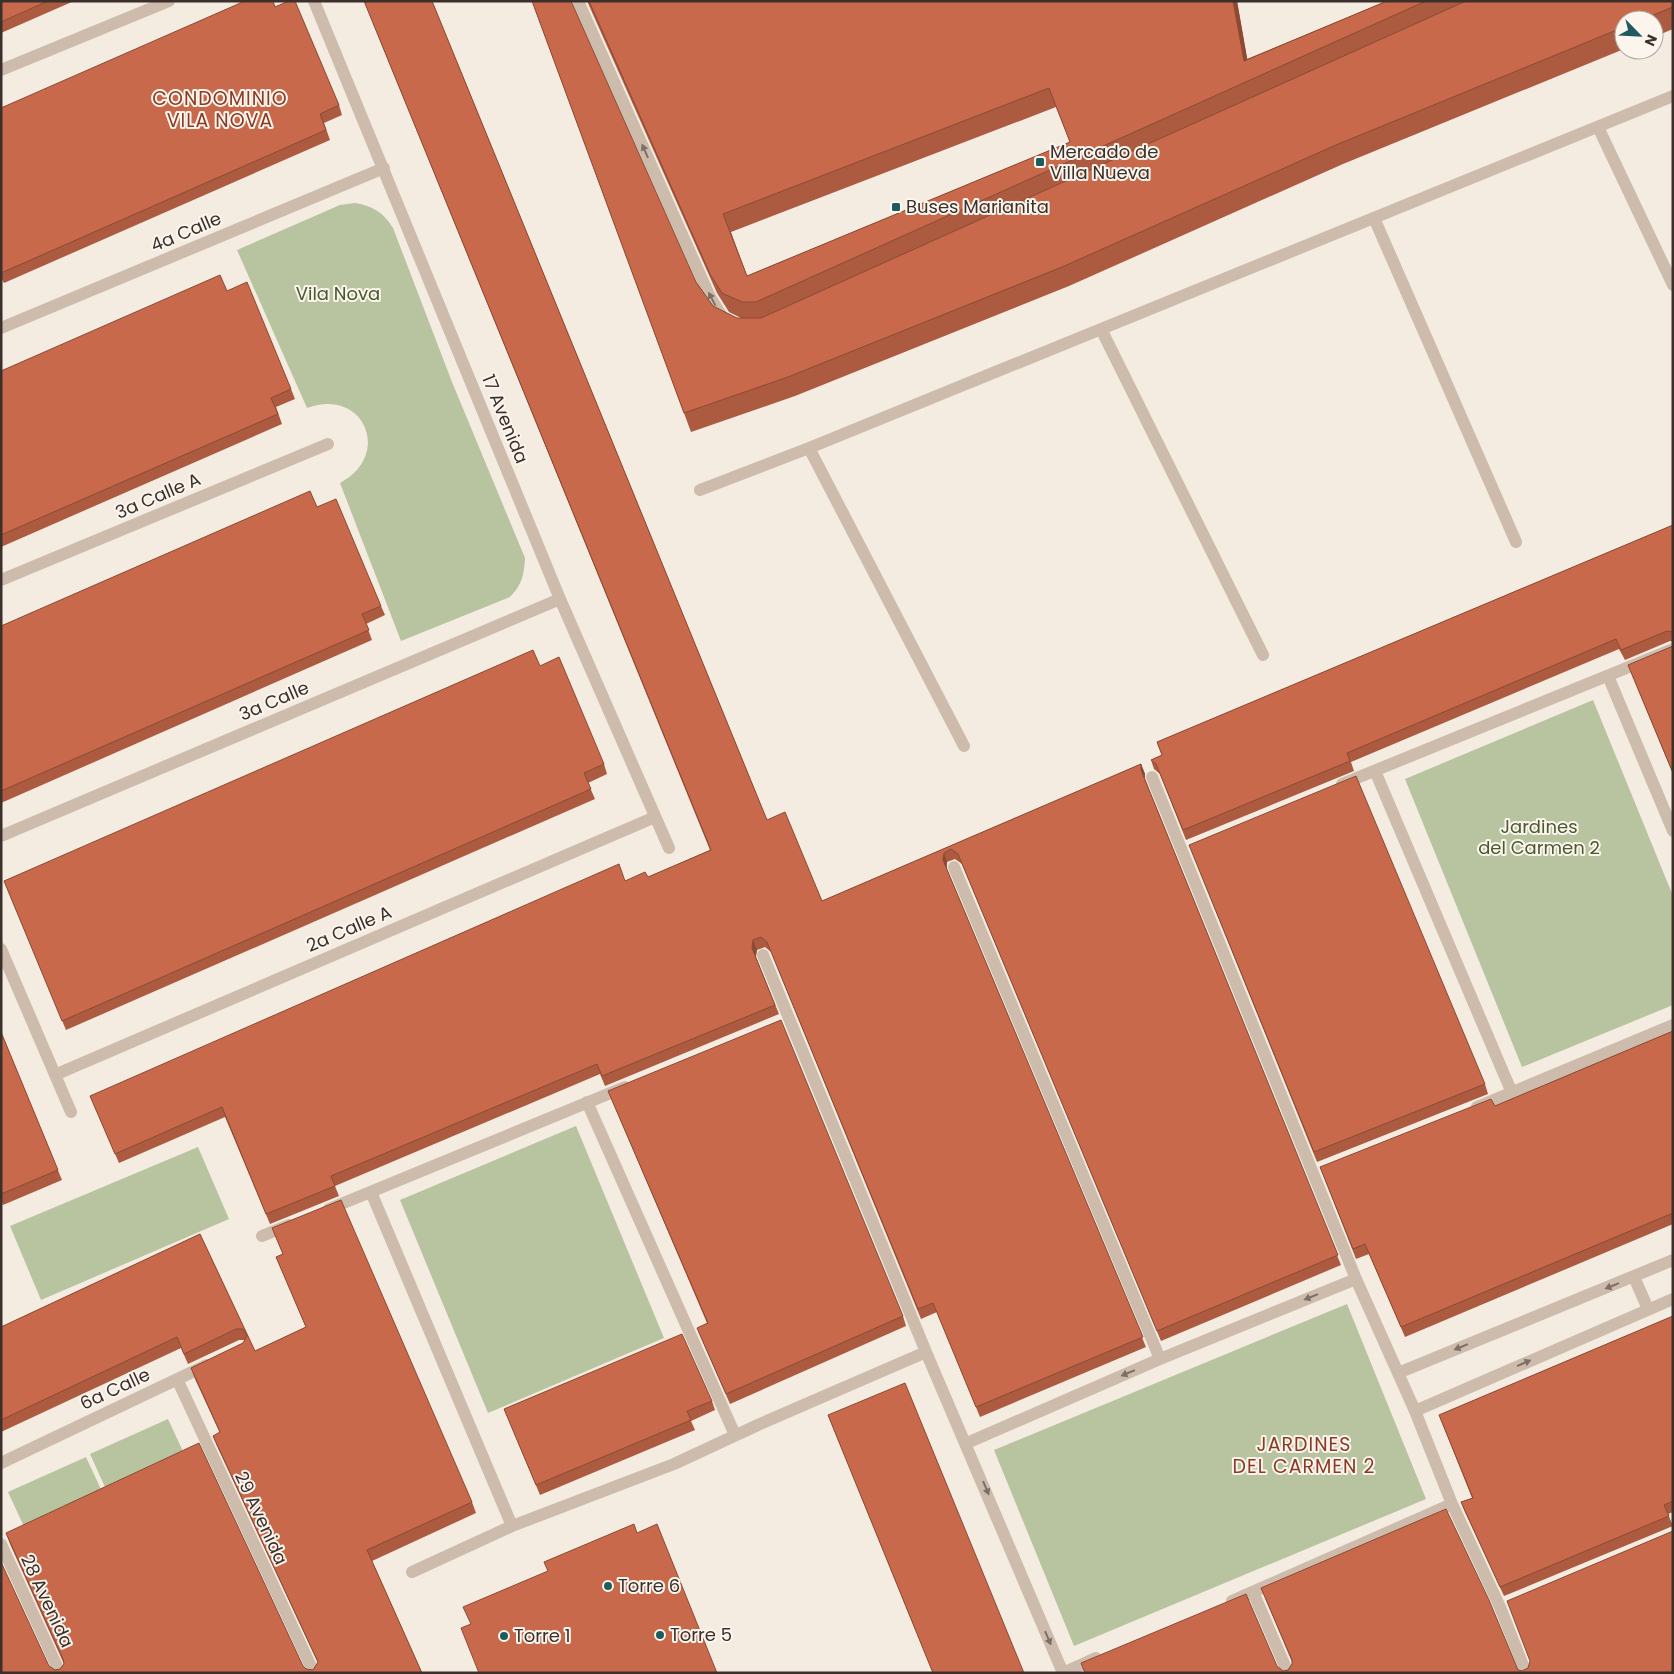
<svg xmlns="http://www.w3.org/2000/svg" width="1674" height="1674" font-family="Poppins,sans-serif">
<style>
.green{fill:#b8c4a0}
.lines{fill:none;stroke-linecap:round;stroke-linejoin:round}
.minor{stroke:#cdbbac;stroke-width:12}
.wall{fill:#ac5a40;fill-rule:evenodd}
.shaded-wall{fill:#8c4a34}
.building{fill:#c8694b;stroke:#8c4a34;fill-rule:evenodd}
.oneway{fill:#7d6f65}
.poi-dot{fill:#1f5a5e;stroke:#fbf5ee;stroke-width:2}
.labels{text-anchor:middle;stroke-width:4;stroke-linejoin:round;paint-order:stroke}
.poi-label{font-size:18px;fill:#3b302b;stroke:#fbf5ee;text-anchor:start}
.street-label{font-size:18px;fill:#3b302b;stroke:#fbf5ee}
.park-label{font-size:18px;fill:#4a5a2e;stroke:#fbf5ee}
.neighbourhood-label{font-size:19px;letter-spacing:1px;fill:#8c3b22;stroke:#fbf5ee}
</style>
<rect width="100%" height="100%" fill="#f4ebe1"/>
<path class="green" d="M355 203C373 206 384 213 393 228L452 382 525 558C524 575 522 585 510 597L401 641 340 483C393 455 364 387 307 408L237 250 340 205Z
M1593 700 1673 896V1005L1522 1067 1405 779Z
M576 1126 664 1338 488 1413 400 1200Z
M198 1147 229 1219 41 1300 10 1226Z
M1347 1304 1426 1499 1074 1646 994 1450Z
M168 1419 187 1460 109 1496 90 1454Z
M86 1457 105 1498 27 1533 8 1492Z"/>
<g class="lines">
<path class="minor" d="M314 1 560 599 669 848
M578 1 710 297 723 318 728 320
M1 70 169 1
M1598 127 1673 285
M1374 218 1516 542
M1 328 384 168
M1101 329 1263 655
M809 448 964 746
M700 490 809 448 1673 96
M1 580 328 444
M1608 676 1673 831
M1375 771 1512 1093
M1152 777 1356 1279 1415 1411 1452 1504 1500 1607 1526 1673
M1342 784 1673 649
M1 836 560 599
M954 867 1160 1359
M1 949 71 1112
M763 955 926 1352 1063 1673
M57 1074 655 817
M587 1102 735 1435
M1477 1107 1673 1025
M371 1192 512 1526
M329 1209 625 1087
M262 1236 289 1225
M1634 1277 1648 1309
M1398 1373 1673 1260
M177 1379 314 1673
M1415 1411 1673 1299
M967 1443 1160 1359 1356 1279
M1 1463 207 1365
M1 1544 60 1673
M412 1572 512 1526 674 1464 760 1424 926 1352
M1253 1592 1288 1673
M1232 1601 1452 1504
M1063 1673 1096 1658"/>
</g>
<path class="wall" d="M1 1H74L1 33Z
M364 1H432L767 820 822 901 1141 764 1145 774V779L1341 1265 1161 1341 962 864 955 859 947 862V869L1146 1347 980 1417 937 1312 921 1319 771 952 765 947 757 950 756 957 779 1014 605 1086 600 1074 335 1186 339 1196 270 1224 225 1117 119 1163 90 1096 625 881 648 877 710 850Z
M532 1 696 282 713 306 737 318H741L729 312 717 293 587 1H1237L1247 59 1387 1H1673V29L1654 37V20H1624V49L1343 164 1069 286 795 396 691 432ZM1056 107 1070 142 747 276 731 232Z
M275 7 339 105 342 115 324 123 330 140 4 283 1 278V108Z
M227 291 291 389 295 399 276 407 282 424 1 547V371Z
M317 507 381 606 385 615 366 624 372 640 1 803V626Z
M1673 525V642L1670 641 1625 660 1619 649 1351 762 1354 771 1186 840 1160 774 1154 769 1151 760 1162 755 1157 742Z
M1673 646V774L1628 665Z
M540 666 604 764 607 774 588 783 595 799 66 1030 4 881Z
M1189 845 1485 1084 1488 1094 1317 1162Z
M1673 1031V1224L1405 1337 1369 1254 1356 1259 1320 1167 1495 1106Z
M1 1032 62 1180 3 1205 1 1200Z
M608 1091 903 1316 906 1326 730 1404 701 1338 697 1328 707 1323Z
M272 1228 472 1502 476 1513 372 1561 422 1673H1L49 1666 55 1670 60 1669 64 1664 10 1544 6 1533 303 1666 306 1669 313 1670 318 1663 217 1446 213 1436 220 1433 195 1379 191 1368 243 1343 245 1340H239L188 1364 181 1348 1 1432V1327L200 1234 255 1351 306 1327 276 1257 283 1254Z
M1673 1316V1512L1668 1514 1673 1526 1504 1596 1465 1512 1461 1502 1472 1498 1439 1415Z
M712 1401 715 1410 691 1421 695 1430 540 1495 504 1409Z
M828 1415 1024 1673H933Z
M1261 1588 1522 1671 1528 1668 1673 1673H1085L1277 1666 1283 1671 1288 1670 1292 1664V1662Z"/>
<path class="shaded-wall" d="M1233 1H1237L1251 80 1244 61Z
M1141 764 1145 774 1144 780 1141 770Z
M944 853 947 862 946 870 943 860Z
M753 940 757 950 755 958 752 948Z"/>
<path class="building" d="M1 1H48L1 22Z
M245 1H273L275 7 289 1H295L339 105 320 114 326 130 1 273V108Z
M364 1H432L767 820 785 812 822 901 1141 764V770L1338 1255 1157 1331 958 854 951 849 944 853 943 860 1143 1337 976 1407 933 1303 918 1309 767 942 761 937 753 940 752 948 775 1005 602 1076 597 1064 331 1176 335 1186 266 1214 222 1107 115 1154 90 1096 619 864 625 881 645 872 648 877 711 850Z
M532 1H571L696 282 713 306 737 318H761L1466 1H1673V7L1641 20H1624V27L1336 145 1062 267 788 377 684 413Z
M589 1H1233L1244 61 1387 1H1426L756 302H742L722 293 710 274ZM1049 88 1070 142 747 276 723 214Z
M220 275 227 291 247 282 291 389 271 398 278 414 1 535V371Z
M310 491 317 507 336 499 381 606 362 614 369 630 1 791V626Z
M1673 525V632L1667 631 1621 650 1616 639 1347 753 1350 761 1183 830 1156 764 1151 760 1162 755 1157 742Z
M1673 646V773L1628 665Z
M533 650 540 666 559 657 604 764 584 773 591 789 62 1021 4 881Z
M1356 776 1485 1084 1314 1152 1189 845Z
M781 1020 903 1316 726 1394 697 1328 708 1323 608 1091Z
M1673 1031V1213L1401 1327 1365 1244 1353 1249 1320 1167 1491 1099 1495 1106Z
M1 1032 58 1170 1 1194Z
M341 1200 472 1502 367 1550 422 1673H1V1562L49 1666 55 1670 60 1669 64 1664 63 1659 6 1533 199 1443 303 1666 306 1669 313 1670 318 1662 213 1436 220 1432 191 1368 243 1343 247 1336 243 1329H236L184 1354 177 1337 1 1420V1327L200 1234 255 1351 306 1327 276 1257 283 1254 272 1228Z
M1673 1316V1501L1664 1505 1669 1516 1500 1587 1461 1502 1473 1498 1439 1415Z
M682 1334 712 1401 687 1411 691 1420 536 1485 504 1409Z
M905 1383 1024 1673H933L828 1415Z
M1446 1509 1489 1600 1518 1670 1522 1671 1528 1668 1530 1661 1507 1601 1673 1531V1673H1085L1081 1663 1246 1594 1277 1666 1283 1671 1288 1670 1292 1664V1660L1261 1588Z
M634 1524 637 1533 657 1524 717 1673H479L461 1628 471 1624 463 1607 548 1571 544 1562Z"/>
<defs><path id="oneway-solid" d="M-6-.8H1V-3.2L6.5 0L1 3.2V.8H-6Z" transform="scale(1.25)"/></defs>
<g class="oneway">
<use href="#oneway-solid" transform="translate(645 151) rotate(-114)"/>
<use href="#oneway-solid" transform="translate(712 299) rotate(-118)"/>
<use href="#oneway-solid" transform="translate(1612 1286) rotate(158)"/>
<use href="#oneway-solid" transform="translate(1311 1297) rotate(158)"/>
<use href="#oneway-solid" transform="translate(1461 1347) rotate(158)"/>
<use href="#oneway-solid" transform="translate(1524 1363) rotate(-24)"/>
<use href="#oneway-solid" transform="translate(1128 1373) rotate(157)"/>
<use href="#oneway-solid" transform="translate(986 1488) rotate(67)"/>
<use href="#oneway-solid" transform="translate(1048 1638) rotate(67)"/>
</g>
<g class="poi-dot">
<rect x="1035" y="157" width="10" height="10" rx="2.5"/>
<rect x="891" y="202" width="10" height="10" rx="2.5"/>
<circle cx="608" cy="1586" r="5"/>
<circle cx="660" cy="1635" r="5"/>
<circle cx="504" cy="1636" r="5"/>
</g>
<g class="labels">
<g class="poi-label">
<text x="1050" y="158">Mercado de<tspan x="1050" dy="21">Villa Nueva</tspan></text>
<text x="906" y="213">Buses Marianita</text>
<text x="618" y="1592">Torre 6</text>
<text x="670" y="1641">Torre 5</text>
<text x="514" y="1642">Torre 1</text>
</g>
<g class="street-label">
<text transform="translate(186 232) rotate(-23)" y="6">4a Calle</text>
<text transform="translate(505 419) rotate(68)" y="6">17 Avenida</text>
<text transform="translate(158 496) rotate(-23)" y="6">3a Calle A</text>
<text transform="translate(274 701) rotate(-23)" y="6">3a Calle</text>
<text transform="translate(349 929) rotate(-23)" y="6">2a Calle A</text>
<text transform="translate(115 1389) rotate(-25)" y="6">6a Calle</text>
<text transform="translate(261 1518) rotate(65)" y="6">29 Avenida</text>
<text transform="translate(47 1601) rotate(65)" y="6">28 Avenida</text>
</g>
<g class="park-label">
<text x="338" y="300">Vila Nova</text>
<text x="1539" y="833">Jardines<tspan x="1539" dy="21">del Carmen 2</tspan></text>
</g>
<g class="neighbourhood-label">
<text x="220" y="105">CONDOMINIO<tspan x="220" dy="22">VILA NOVA</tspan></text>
<text x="1304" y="1451">JARDINES<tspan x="1304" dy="22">DEL CARMEN 2</tspan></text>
</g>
</g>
<rect width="1674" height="1674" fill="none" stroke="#3b302b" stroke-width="5"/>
<g transform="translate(1639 35) rotate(114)"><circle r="24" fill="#fbf5ee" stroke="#aea6a0"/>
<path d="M0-4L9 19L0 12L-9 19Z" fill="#1f5a5e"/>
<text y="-8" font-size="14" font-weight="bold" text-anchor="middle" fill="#3b302b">N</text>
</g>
</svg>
